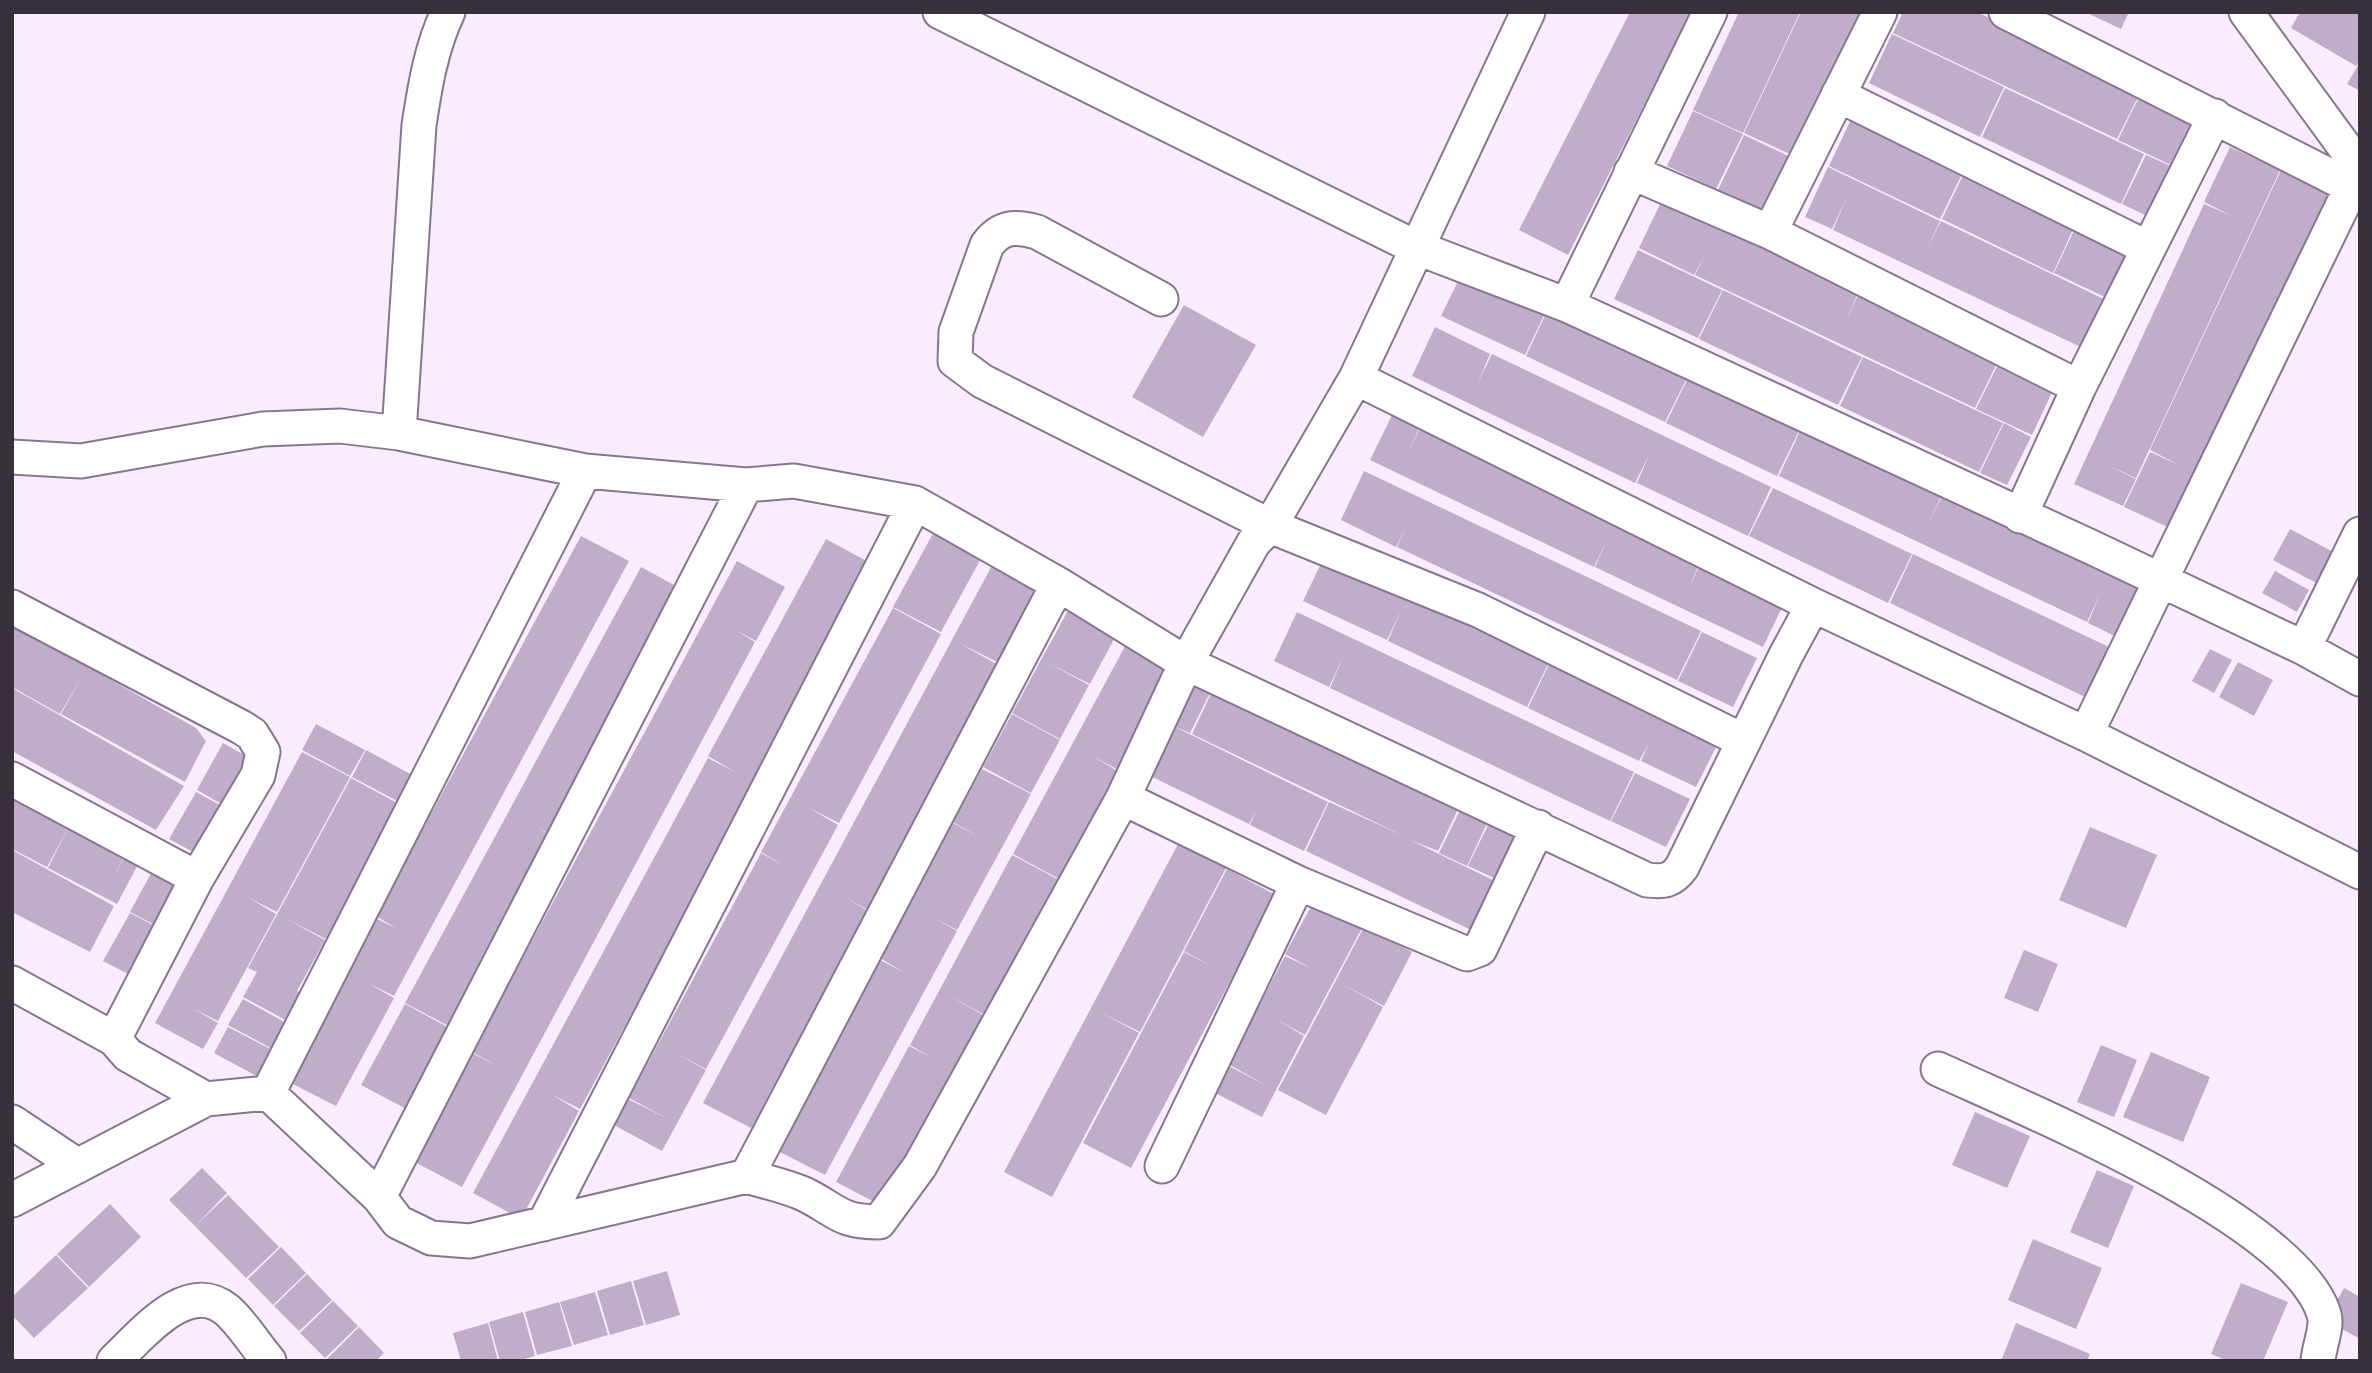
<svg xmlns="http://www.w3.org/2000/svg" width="2372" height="1373" font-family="'DejaVu Sans',sans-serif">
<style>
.building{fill:#c1adca}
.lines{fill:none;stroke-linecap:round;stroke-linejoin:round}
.street-casing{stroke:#887691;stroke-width:37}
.street{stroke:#fff;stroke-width:33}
</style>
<rect width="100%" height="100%" fill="#f9ecff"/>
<path class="building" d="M1630 12H1691L1568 255 1519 230Z
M1739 12H1800L1743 133 1693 110Z
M1801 12H1862L1794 156 1744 133Z
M1903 12H1977L2141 91 2117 139 1893 33Z
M2085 12H2129L2121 29Z
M2300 12H2360V59L2356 66 2291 28Z
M1892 34 2004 87 1980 137 1869 83Z
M2360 62V91L2347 84Z
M2005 88 2144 154 2121 204 1982 137Z
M2142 91 2197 118 2173 166 2118 140Z
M1693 111 1743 134 1716 189 1667 166Z
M1852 117 1964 170 1940 219 1829 166Z
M1744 135 1793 158 1767 213 1718 190Z
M2230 147 2280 170 2136 478 2107 465 2136 479 2123 506 2074 484 2204 204 2234 217 2204 202Z
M2146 155 2173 167 2149 217 2122 204Z
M1828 167 1940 221 1927 249 1941 221 2108 301 2085 349 1833 230 1846 199 1832 229 1805 217Z
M2281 170 2330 193 2174 530 2124 507 2150 452 2179 465 2150 450Z
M1965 171 2076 223 2053 273 1942 219Z
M1662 200 1858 293 1846 321 1859 293 1999 359 1975 408 1695 275 1704 257 1694 275 1639 248Z
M2077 224 2133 250 2109 299 2054 273Z
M1638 250 1722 290 1698 338 1614 299Z
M1465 267 1548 307 1525 355 1441 316Z
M1723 290 1862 357 1838 405 1699 339Z
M1184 305 1256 345 1203 437 1132 397Z
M1549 307 1689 374 1665 422 1526 356Z
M1435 327 1490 354 1478 382 1492 354 1771 487 1748 536 1637 483 1650 453 1635 483 1412 376Z
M1863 357 2003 423 1979 472 1840 406Z
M2000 360 2055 386 2032 435 1976 409Z
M1690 374 1801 427 1777 476 1666 423Z
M1394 411 1421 424 1408 453 1422 424 1702 557 1689 588 1703 558 1787 597 1763 647 1595 567 1608 538 1594 567 1370 460Z
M2004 423 2031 437 2007 485 1980 473Z
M1802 427 1942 494 1929 522 1943 494 2139 587 2115 636 2088 623 2101 592 2087 622 1779 476Z
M1364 471 1701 631 1677 680 1397 547 1405 529 1396 547 1341 520Z
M1773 488 1912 554 1888 603 1749 536Z
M937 526 985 551 941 632 893 607Z
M2290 529 2339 555 2322 586 2273 560Z
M581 536 629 561 394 996 368 983 394 998 336 1106 287 1081 375 918 396 928 376 916Z
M826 539 874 565 580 1109 551 1094 579 1111 521 1219 473 1193 708 758 737 773 708 756Z
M1327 551 1551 658 1527 707 1388 641 1401 610 1387 640 1303 601Z
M1913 554 2109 647 2085 697 1890 603Z
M996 558 1045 583 1001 664 959 643 1000 666 868 910 843 896 868 911 751 1128 703 1103Z
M737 561 785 587 756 641 736 630 755 642 462 1187 413 1161 472 1053 501 1068 472 1052Z
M641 567 689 593 557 838 537 827 556 839 454 1029 405 1003Z
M2275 571 2309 590 2297 612 2262 593Z
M1071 605 1119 630 1090 684 1048 663 1089 685 1060 739 1012 713Z
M893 608 941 634 839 823 809 808 838 825 706 1069 677 1054 706 1070 662 1151 614 1125 628 1099 670 1120 629 1098 761 853 786 867 761 852Z
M1297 612 1634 772 1610 821 1330 688 1343 657 1329 687 1274 661Z
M12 624 196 728 206 741 185 782 61 714 84 673 60 714 12 687Z
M1702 632 1757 658 1733 707 1678 681Z
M1130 637 1178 662 1120 771 1091 755 1119 772 1061 880 1013 854Z
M2210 649 2232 660 2214 693 2192 681Z
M1552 658 1720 739 1696 787 1641 761 1649 743 1639 761 1528 708Z
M2238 662 2273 680 2254 716 2219 697Z
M1187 672 1214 685 1190 733 1171 725 1328 802 1304 851 1250 825 1256 811 1249 824 1140 771Z
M1215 685 1461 803 1438 851 1410 840 1495 881 1471 930 1306 851 1329 802 1406 837 1192 734Z
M12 688 184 786 156 830 12 751Z
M1012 714 1060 740 1031 793 983 767Z
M316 724 365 750 350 776 302 750Z
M223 743 250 758 223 805 197 790Z
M366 750 414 776 399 802 352 777Z
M302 752 350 777 277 912 247 897 276 914 218 1021 192 1008 218 1023 203 1049 155 1023Z
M982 769 1031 794 957 930 931 916 957 931 825 1175 776 1150 880 960 905 973 880 958 953 823 979 837 953 822Z
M1635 773 1690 799 1666 847 1611 821Z
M351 778 399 804 326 939 284 918 325 940 297 991 306 996 291 1023 243 997 257 972 248 968Z
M19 790 128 849 113 878 129 849 142 857 117 904 48 868 69 826 47 867 12 849V803Z
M196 792 222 806 195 853 169 839Z
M1463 804 1490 817 1467 866 1439 853Z
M1492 817 1519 830 1496 879 1468 866Z
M2090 827 2157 855 2126 928 2059 900Z
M1178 844 1226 868 1140 1032 1098 1011 1139 1033 1052 1197 1004 1172Z
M12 850 114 906 90 952 12 912Z
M1012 855 1061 881 987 1016 946 994 987 1017 884 1207 836 1182 909 1046 930 1057 910 1045Z
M156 864 183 878 157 926 130 912Z
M1227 869 1276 895 1131 1168 1083 1143 1184 952 1213 967 1184 951Z
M1314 901 1363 926 1305 1035 1276 1019 1304 1036 1262 1117 1213 1092 1227 1065 1269 1087 1228 1064 1285 956 1312 969 1285 954Z
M130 913 157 927 130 975 103 961Z
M1364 927 1412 952 1384 1006 1342 984 1383 1007 1326 1115 1278 1090Z
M2024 950 2058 964 2038 1012 2004 998Z
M243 999 290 1025 276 1051 228 1025Z
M405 1004 453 1030 410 1111 361 1085Z
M228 1027 276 1052 262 1079 214 1053Z
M2101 1045 2137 1060 2114 1117 2077 1102Z
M2151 1052 2210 1077 2183 1142 2123 1117Z
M1975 1112 2030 1136 2007 1188 1952 1165Z
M202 1168 227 1193 195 1226 169 1200Z
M2097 1170 2134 1186 2108 1248 2070 1232Z
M228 1195 279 1247 246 1278 195 1226Z
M110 1204 141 1237 89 1287 57 1254Z
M2033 1239 2102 1268 2076 1329 2008 1300Z
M281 1247 306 1273 273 1305 248 1279Z
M56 1255 88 1288 34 1338 12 1315V1297Z
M667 1271 680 1315 646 1325 633 1281Z
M307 1274 332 1300 299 1331 274 1306Z
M631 1281 644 1325 610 1335 597 1291Z
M2241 1283 2288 1302 2263 1361H2228L2211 1354Z
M2344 1288 2360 1297V1339L2326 1320Z
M595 1292 608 1335 574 1345 560 1302Z
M333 1301 358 1326 325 1358 300 1333Z
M559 1302 572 1346 537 1355 525 1312Z
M523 1312 535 1356 517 1361H500L489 1322Z
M488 1323 498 1361H461L453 1333Z
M2016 1323 2090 1354 2087 1361H2001Z
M359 1327 384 1353 376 1361H328L327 1359Z"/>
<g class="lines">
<defs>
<path id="street" d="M940 12 1415 247 1567 305 2091 547 2304 648 2360 679
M2006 12 2360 191
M2246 12 2360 168
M1838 95 2148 248
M1631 172 1770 232 2079 387
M1770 232 1880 12
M1161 299 1037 232C1015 226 1001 226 987 245L956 332 955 361 982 381 1270 526 1478 610 1744 741
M1567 305 1710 12
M1356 378 1813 605 2086 734 2360 872
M399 433 419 125C425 86 431 48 448 12
M12 457 81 461 263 429 340 426 399 433 585 471 746 485 794 481 915 503
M2020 516 2079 387 2215 116
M12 607 241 727 252 734 263 752 258 775 197 878 114 1039
M2304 648 2360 534
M2086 734 2351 188
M12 779 197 878
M1123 798 1298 883 1467 954 1480 949 1538 827
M12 983 114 1039 128 1055 206 1099 268 1093 379 1197 398 1222 431 1238 470 1241 747 1176C766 1182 786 1186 804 1194 837 1210 838 1222 879 1222L920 1166 1123 798 1186 663 1254 542 1270 526 1356 378 1528 12
M1938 1069C2027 1110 2294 1219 2324 1314 2328 1327 2319 1346 2318 1361
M268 1093 585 471
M12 1122 78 1166
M1162 1166 1298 883
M747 1176 1058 584
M379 1197 746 485
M12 1200 206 1099
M544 1224 915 503 1058 584 1186 663 1647 880C1664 882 1672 881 1682 867L1786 655 1813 605
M114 1361C141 1336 187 1277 227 1310 243 1324 255 1345 269 1361"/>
</defs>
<use href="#street" class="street-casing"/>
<use href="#street" class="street"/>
</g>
<rect width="2372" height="1373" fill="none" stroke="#38303b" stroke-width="28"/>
</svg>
